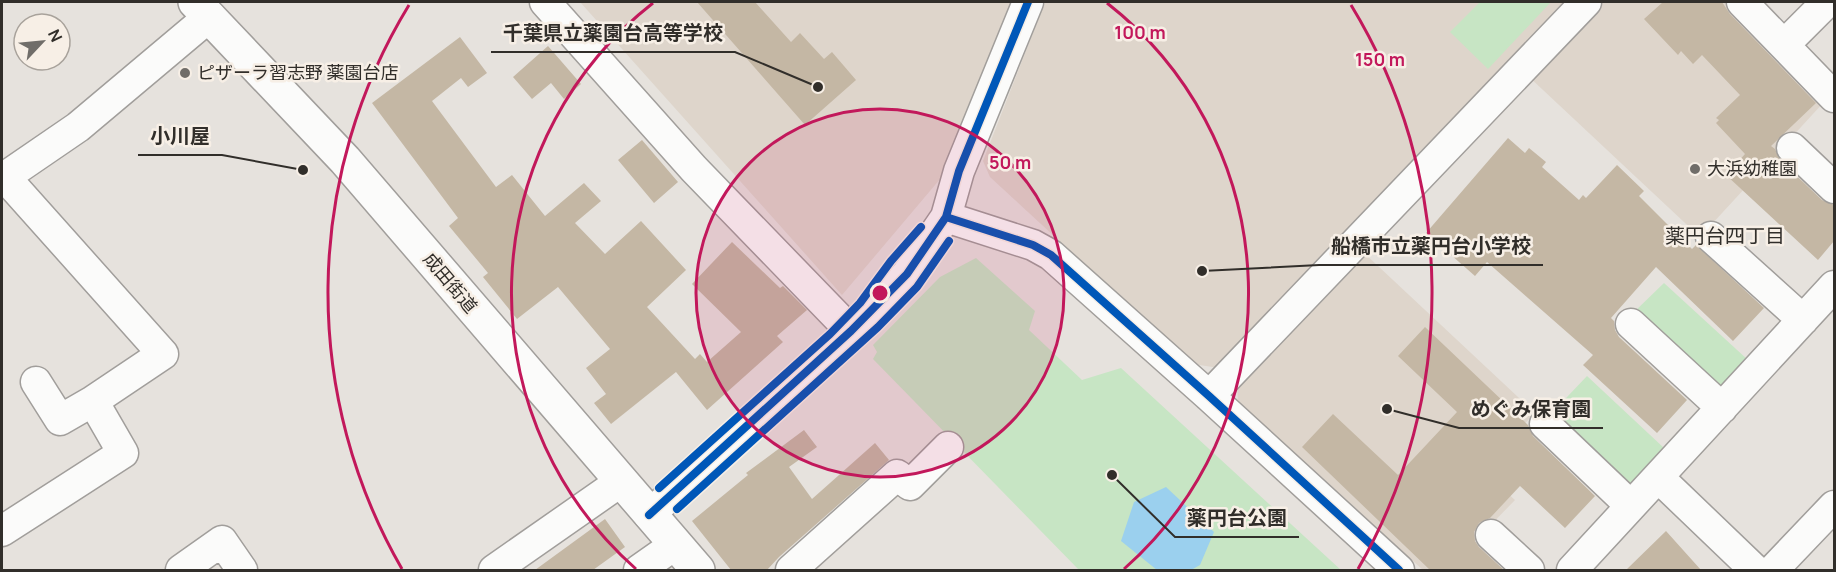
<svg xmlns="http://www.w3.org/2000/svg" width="1836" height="572" font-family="Manrope,'Noto Sans JP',sans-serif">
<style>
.built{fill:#ded5cb}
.green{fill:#c7e5c4}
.water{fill:#9bd0ee}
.building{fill:#c4b7a4}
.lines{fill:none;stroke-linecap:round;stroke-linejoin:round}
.minor-casing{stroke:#a19e9b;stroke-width:33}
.highway-casing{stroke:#a19e9b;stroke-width:36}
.minor{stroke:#fbfbfa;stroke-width:30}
.highway{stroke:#fbfbfa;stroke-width:33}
.cycleway-casing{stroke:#f7efe6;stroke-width:11}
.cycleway{stroke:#0057b8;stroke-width:8}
.ring{fill:none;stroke:#c2185b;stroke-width:3}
.poi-dot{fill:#706d69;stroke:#f7efe6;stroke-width:2}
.labels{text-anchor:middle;stroke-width:5;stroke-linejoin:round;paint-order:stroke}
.poi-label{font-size:18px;fill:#312e2a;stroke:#f7efe6;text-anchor:start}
.street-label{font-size:18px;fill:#312e2a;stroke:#f7efe6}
.neighbourhood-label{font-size:20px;fill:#312e2a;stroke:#f7efe6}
.centre{fill:#c2185b;stroke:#f7efe6;stroke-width:3}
.ring-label{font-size:18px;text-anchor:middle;font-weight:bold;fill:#c2185b;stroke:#f7efe6;stroke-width:5;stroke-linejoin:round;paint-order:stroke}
.leader{fill:none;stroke:#312e2a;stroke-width:2}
.callout-dot{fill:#312e2a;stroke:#f7efe6;stroke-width:2}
.callout-label{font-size:20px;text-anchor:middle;font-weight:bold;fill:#312e2a;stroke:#f7efe6;stroke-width:5;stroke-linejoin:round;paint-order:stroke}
</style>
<rect width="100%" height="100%" fill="#e6e2dd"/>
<path class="built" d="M580 2H1013L946 172 842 295Z
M1045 2H1571L1219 368 1193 364 990 177 983 161Z
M1596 2H1727L1824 102 1700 237 1527 75Z
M1362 251 1535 413 1481 469 1515 500 1447 570H1423L1238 404 1237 383Z"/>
<path class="green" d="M1480 2H1551L1488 69 1450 32Z
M976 258 1035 311 1029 330 1082 380 1121 368 1341 570H1079L873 359 877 352 873 345 940 277Z
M1664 283 1748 360 1722 387 1709 389 1632 314Z
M1587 376 1664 448 1630 484 1549 416Z"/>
<path class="water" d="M1166 487 1214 532 1200 565 1191 570H1157L1121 541 1134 502Z"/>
<path class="building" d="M697 2H755L791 42 800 33 824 59 832 52 856 80 805 125Z
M1663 2H1722L1730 14 1816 103 1771 146 1775 149 1780 160 1822 200 1834 205V241L1818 260 1726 175 1745 154 1716 123 1719 120 1716 118 1740 95 1702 55 1693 64 1681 51 1678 55 1644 19Z
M460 37 487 73 468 87 461 78 432 101 496 187 512 175 545 216 584 183 601 201 575 223 605 254 641 221 686 270 647 307 695 359 700 354 707 362 741 332 692 284 732 242 780 288 783 286 807 310 777 336 783 342 707 410 676 372 611 424 594 403 606 394 586 368 610 349 558 287 517 319 483 277 488 273 449 226 458 218 372 103Z
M548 46 581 84 564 99 551 83 532 99 513 77Z
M1508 138 1525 153 1529 148 1546 162 1542 167 1579 200 1583 195 1586 198 1617 165 1644 191 1639 196 1692 249 1696 245 1764 308 1733 341 1656 267 1611 318 1614 321 1615 330 1619 337 1687 400 1657 433 1583 365 1593 355 1487 262 1475 276 1426 233Z
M642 140 678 182 654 203 618 160Z
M1425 327 1528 425 1533 436 1595 496 1565 528 1520 486 1490 518 1479 523 1474 532 1475 541 1479 547 1504 570H1430L1302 447 1333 414 1398 475 1457 412 1398 356Z
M804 430 817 447 789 467 812 499 875 443 889 460 779 557 767 570H731L692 521 748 475 746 473Z
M605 519 625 547 593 570H535Z
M1666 531 1701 570H1626Z"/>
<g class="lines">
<defs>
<path id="minor" d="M545 2 694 169 851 331
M1742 2 1834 97
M1784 45 1827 2
M1792 148 1834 188
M2 179 78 127 210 16
M946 217 1033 245 1051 255 1209 396 1399 570
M1711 237 1803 320
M1631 324 1722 408
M36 382 60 420 93 401
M1209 396 1586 2
M1545 424 1631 506
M1658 477 1755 570
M649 515 851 331 907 274 946 217 959 171 1028 2
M2 531 123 453 93 401 163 354 5 177
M1491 535 1529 570
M181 570 222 541 242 570
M494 570 620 482
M639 570 676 544
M791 570 897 475 910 485 948 447
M1572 570 1834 286
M1773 570 1834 506"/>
<path id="highway" d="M195 2 345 160 698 570"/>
</defs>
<use href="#minor" class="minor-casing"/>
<use href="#highway" class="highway-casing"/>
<use href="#minor" class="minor"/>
<use href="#highway" class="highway"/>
<defs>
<path id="cycleway" d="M946 217 1033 245 1051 255 1209 396 1399 570
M659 488 830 334 860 303 891 261 921 227
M677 509 878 327 917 287 949 241
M649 515 851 331 907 274 946 217 959 171 1028 2"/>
</defs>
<use href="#cycleway" class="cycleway-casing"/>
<use href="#cycleway" class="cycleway"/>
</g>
<circle cx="880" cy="293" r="184" fill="#c2185b" fill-opacity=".12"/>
<g class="ring">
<circle cx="880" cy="293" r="184"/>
<path d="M636 569A368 368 0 0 1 653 3M1107 3A368 368 0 0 1 1124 569"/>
<path d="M402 569A552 552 0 0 1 409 5M1351 5A552 552 0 0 1 1358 569"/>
</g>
<g class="poi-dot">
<circle cx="185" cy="73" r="6"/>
<circle cx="1695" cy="169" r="6"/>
</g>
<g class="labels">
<g class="poi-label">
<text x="197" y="79">ピザーラ習志野 薬園台店</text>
<text x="1707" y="175">大浜幼稚園</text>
</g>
<g class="street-label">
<text transform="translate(450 283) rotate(50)" y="6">成田街道</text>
</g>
<g class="neighbourhood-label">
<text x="1725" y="243">薬円台四丁目</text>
</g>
</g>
<circle cx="880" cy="293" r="9" class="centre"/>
<g class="ring-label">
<text x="1140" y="39">100 m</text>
<text x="1380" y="66">150 m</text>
<text x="1010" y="169">50 m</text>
</g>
<path class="leader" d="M818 87L735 52H491M303 170L222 155H138M1202 271L1319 265H1543M1387 409L1459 428H1603M1112 475L1175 537H1299"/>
<g class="callout-dot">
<circle cx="818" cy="87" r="6"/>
<circle cx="303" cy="170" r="6"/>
<circle cx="1202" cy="271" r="6"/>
<circle cx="1387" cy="409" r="6"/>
<circle cx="1112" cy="475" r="6"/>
</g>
<g class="callout-label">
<text x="613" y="40">千葉県立薬園台高等学校</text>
<text x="180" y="143">小川屋</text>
<text x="1431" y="253">船橋市立薬円台小学校</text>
<text x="1531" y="416">めぐみ保育園</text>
<text x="1237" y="525">薬円台公園</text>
</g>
<rect width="1836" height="572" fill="none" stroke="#312e2a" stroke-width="6"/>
<g transform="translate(42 42) rotate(64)"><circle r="28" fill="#f7efe6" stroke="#a8a29b" stroke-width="1.5"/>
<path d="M0-4.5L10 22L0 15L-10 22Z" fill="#706d69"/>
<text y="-9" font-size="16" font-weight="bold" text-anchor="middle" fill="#312e2a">N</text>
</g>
</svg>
